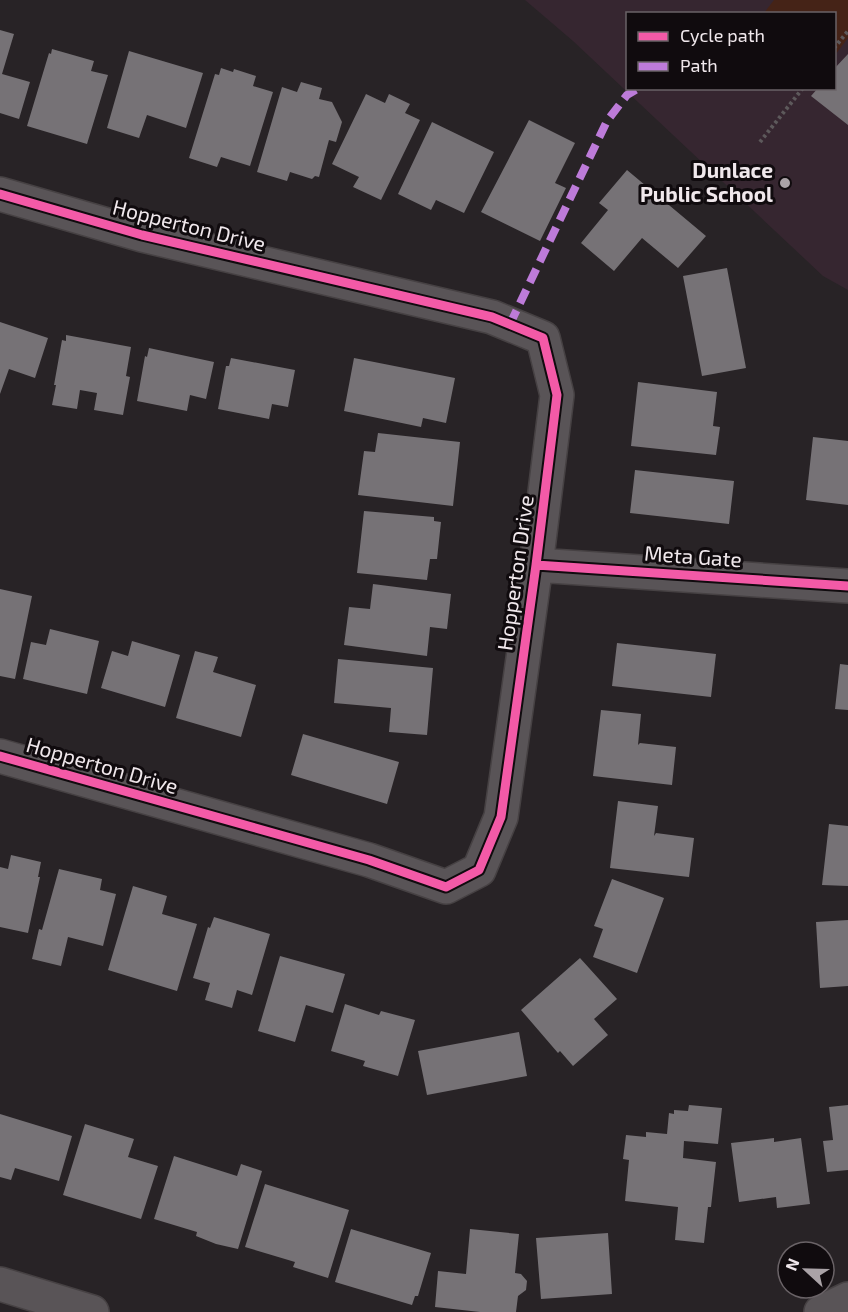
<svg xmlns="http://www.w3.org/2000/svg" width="848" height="1312" font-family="'Exo 2',sans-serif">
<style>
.built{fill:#362630;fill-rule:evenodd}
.green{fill:#452317}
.building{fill:#767276}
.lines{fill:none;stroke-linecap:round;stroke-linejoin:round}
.minor-casing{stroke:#464143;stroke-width:36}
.path{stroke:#5d595b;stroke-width:4;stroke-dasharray:3 3;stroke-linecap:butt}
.minor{stroke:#595457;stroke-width:33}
.quiet{stroke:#bd7bd9;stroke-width:8;stroke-dasharray:15 8;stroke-linecap:butt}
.cycleway-casing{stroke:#100b0e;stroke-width:13}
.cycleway{stroke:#f35aa7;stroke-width:9}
.poi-dot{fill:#aaa3a7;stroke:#100b0e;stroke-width:2}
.labels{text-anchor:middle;stroke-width:6;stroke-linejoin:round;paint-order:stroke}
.poi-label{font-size:21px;font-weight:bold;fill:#f0e8ec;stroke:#100b0e;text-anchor:end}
.street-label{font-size:21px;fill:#f0e8ec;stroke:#100b0e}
</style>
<rect width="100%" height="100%" fill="#282326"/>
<path class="built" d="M525 0H848V290L823 276 573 41ZM628 14H834V88H628Z"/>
<path class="green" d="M774 0H848V38L835 55 834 14 764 13Z"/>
<path class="building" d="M0 30 14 34 2 74 30 82 19 119 0 113Z
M52 49 94 61 91 71 108 75 87 144 27 126 49 53 51 54Z
M129 51 203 73 186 128 147 115 139 138 107 128Z
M848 54V125L811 96 818 88H834V69Z
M221 68 233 72 234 69 256 76 253 86 273 92 250 166 221 157 217 167 189 158 215 74 219 75Z
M301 82 322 88 319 99 332 102 342 122 336 142 329 140 319 177 315 176 312 179 290 172 287 181 257 172 282 87 297 92Z
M366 94 385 103 389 94 410 104 405 113 420 120 381 200 353 187 359 177 332 164Z
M529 120 575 143 555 183 566 188 540 241 481 212Z
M432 122 494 152 464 213 436 200 431 210 398 194Z
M627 170 706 236 678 268 642 238 614 271 581 243 608 210 599 203Z
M727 268 746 368 702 376 683 276Z
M0 322 48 338 35 378 9 369 0 394Z
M66 335 131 347 126 376 130 377 123 415 94 410 97 393 80 390 77 409 52 405 56 385H54L62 340 66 341Z
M149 348 214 362 206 399 190 395 187 411 137 401 145 356 147 357Z
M231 358 295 370 288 407 272 404 269 419 218 409 226 366H229Z
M354 358 455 378 446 423 423 418 421 427 344 411Z
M638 382 717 392 713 426 720 427 716 455 631 446Z
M378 433 460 442 453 506 358 495 364 451 375 452Z
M813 437 848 441V505L806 500Z
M635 470 734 481 729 524 630 513Z
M364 511 434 517V521L441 522 437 559H430L427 580 357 573Z
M373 584 451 594 447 629 430 627 427 656 344 645 349 607 370 609Z
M0 589 32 596 15 679 0 676Z
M50 629 99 641 87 694 23 679 31 642 46 645Z
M132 641 180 655 165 707 101 688 112 651 128 656Z
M617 643 716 654 711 697 612 686Z
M195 651 218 657 213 672 256 685 241 737 176 718Z
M338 659 433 668 427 735 389 732 391 708 334 703Z
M840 664 848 665V710L835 709Z
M601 710 641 714 638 745 640 743 676 747 672 785 593 776Z
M303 734 399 762 387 804 291 775Z
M618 801 658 806 654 836 656 833 694 838 689 877 610 868Z
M829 824 848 826V886L822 885Z
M11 855 41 862 38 877H40L28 933 0 927V867L8 869Z
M59 869 102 879 100 890 116 894 103 946 68 937 61 966 32 959 39 929 42 930Z
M612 879 664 898 637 973 593 957 603 929 594 926Z
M133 886 167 896 162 914 197 924 177 991 108 970Z
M214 917 270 934 252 995 237 990 232 1008 205 1000 210 983 193 978 208 927 210 928Z
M848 920V986L820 988 816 922Z
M280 956 345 974 333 1013 306 1005 295 1042 258 1031Z
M580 958 617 999 594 1019 608 1035 573 1066 560 1051 558 1053 521 1010Z
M345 1004 379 1015 381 1011 415 1020 398 1076 363 1066 365 1061 331 1051Z
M519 1032 527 1076 427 1095 418 1051Z
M689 1105 722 1108 718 1144 684 1141 683 1158 716 1162 711 1207H708L704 1243 675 1240 678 1207 625 1201 629 1160 623 1159 626 1135 646 1137V1132L667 1134 669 1113 674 1114V1110L688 1111Z
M848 1105V1170L827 1172 823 1141 833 1140 829 1107Z
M0 1114 72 1136 59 1181 15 1168 11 1180 0 1177Z
M85 1124 134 1139 128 1157 158 1166 141 1219 63 1195Z
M774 1138V1142L801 1138 810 1204 777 1208 776 1197 739 1202 731 1143Z
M174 1156 237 1176 241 1164 262 1171 238 1249 216 1244 196 1236 197 1232 154 1219Z
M265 1184 349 1210 328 1278 293 1267 295 1262 245 1247Z
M351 1229 431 1253 418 1296H415L412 1305 335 1282Z
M470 1229 519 1234 515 1273 521 1274 527 1281 526 1290 518 1296 516 1312H480L435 1307 438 1271 466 1274Z
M608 1233 612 1294 541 1299 536 1238Z"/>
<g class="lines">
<defs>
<path id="minor" d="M0 194 142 235 492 317 543 338 557 395 536 565 501 817 479 870 446 887 369 860 0 756
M536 565 848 586
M0 1284 92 1312
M821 1312 848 1299"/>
</defs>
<use href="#minor" class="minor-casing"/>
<path class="path" d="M834 48 848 31
M760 142 803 88"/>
<use href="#minor" class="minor"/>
<path class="quiet" d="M510 324 607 121 627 95 639 88"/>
<defs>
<path id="cycleway" d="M0 194 142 235 492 317 543 338 557 395 536 565 501 817 479 870 446 887 369 860 0 756
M536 565 848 586"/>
</defs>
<use href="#cycleway" class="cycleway-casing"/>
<use href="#cycleway" class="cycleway"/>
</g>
<circle class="poi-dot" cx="785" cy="183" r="6"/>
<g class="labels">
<g class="poi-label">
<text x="773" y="178">Dunlace<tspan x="773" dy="24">Public School</tspan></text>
</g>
<g class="street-label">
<text transform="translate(189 226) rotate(14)" y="7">Hopperton Drive</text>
<text transform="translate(693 557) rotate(4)" y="7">Meta Gate</text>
<text transform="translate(516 573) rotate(-82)" y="7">Hopperton Drive</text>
<text transform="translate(102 766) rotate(16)" y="7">Hopperton Drive</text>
</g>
</g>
<rect x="626" y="12" width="210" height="78" fill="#100b0e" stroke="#6a6367" stroke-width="1.5"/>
<rect x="638" y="32" width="30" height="9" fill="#f35aa7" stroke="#6a6367" stroke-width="1.5"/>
<text x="680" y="42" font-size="18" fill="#f0e8ec">Cycle path</text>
<rect x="638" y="62" width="30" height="9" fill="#bd7bd9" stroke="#6a6367" stroke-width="1.5"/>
<text x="680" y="72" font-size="18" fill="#f0e8ec">Path</text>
<g transform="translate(806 1270) rotate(292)"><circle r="28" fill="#100b0e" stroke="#6a6367" stroke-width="1.5"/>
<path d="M0-4.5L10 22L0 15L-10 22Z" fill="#aaa3a7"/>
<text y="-9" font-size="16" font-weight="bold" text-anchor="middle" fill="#f0e8ec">N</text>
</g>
</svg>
